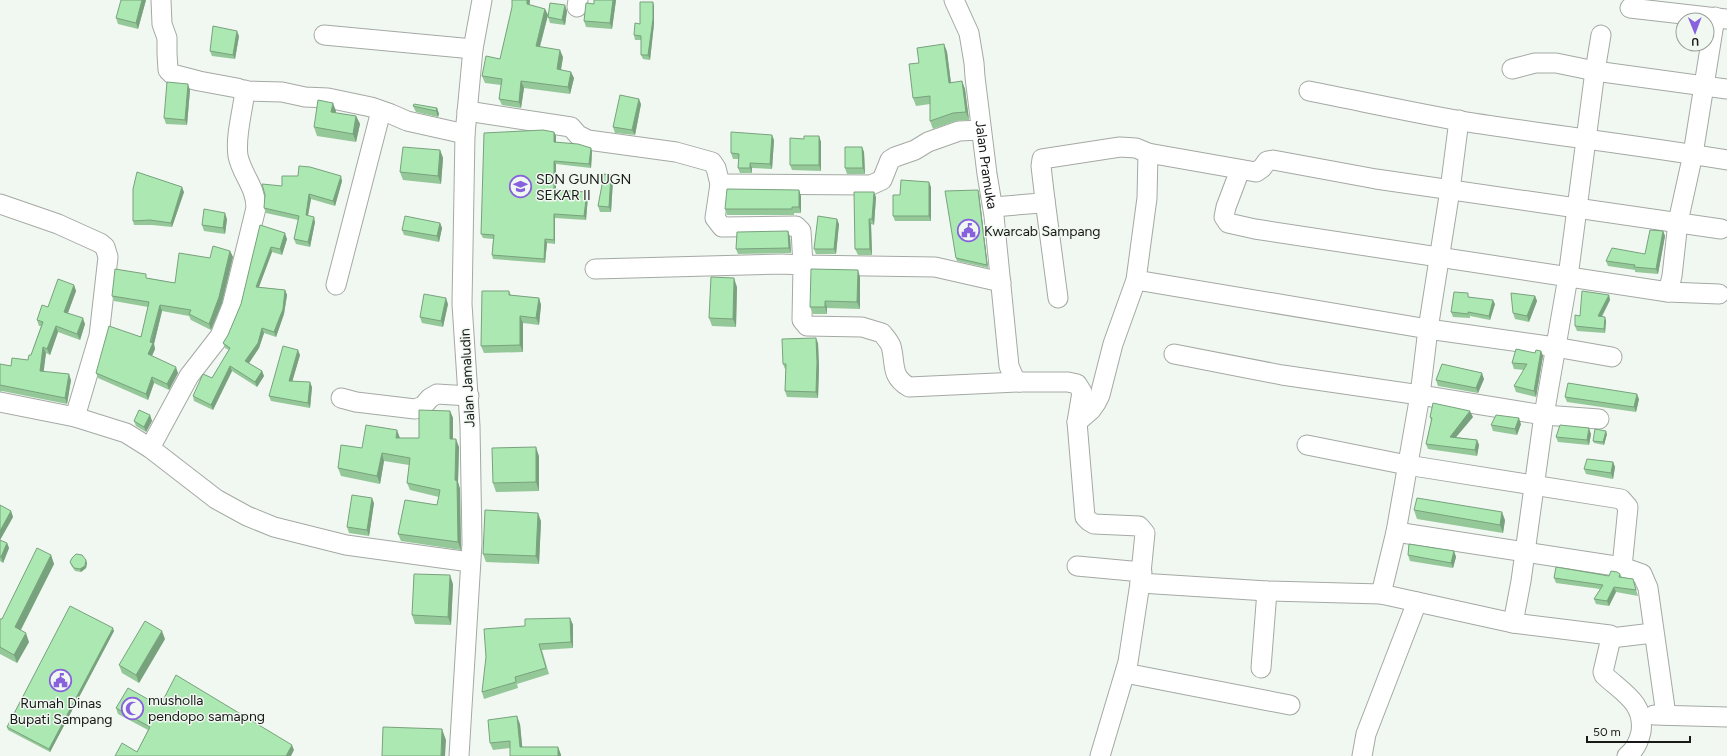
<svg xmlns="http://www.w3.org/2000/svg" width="1727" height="756" font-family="Figtree,sans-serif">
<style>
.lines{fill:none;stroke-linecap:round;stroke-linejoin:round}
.minor-casing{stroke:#a4a9a4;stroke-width:21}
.minor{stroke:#fff;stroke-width:19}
.wall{fill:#94c899}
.shaded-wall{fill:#78a27d}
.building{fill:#ace8b2;stroke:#78a27d}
.labels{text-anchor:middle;stroke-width:3;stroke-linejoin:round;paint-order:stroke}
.street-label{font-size:14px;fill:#181a18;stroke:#f1f7f1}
.poi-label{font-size:14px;fill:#181a18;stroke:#f1f7f1;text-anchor:start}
</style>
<rect width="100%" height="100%" fill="#f1f7f1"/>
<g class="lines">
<defs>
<g id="minor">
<path d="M161 0 162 24 167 38V53L168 70 172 74 199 81 237 88 244 91 282 92 305 97 328 98 371 107 391 114 407 121 465 134"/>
<path id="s1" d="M954 0 969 33 974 63 975 77 987 174 994 216 1009 366 1014 378 1020 382H1068L1077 384 1082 392 1077 422 1085 517 1089 521 1094 524 1139 526 1145 533 1140 583 1128 662 1100 756"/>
<path d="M577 7 578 0"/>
<path d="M1630 8 1727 19"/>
<path d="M324 35 473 49"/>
<path d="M1512 69 1535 63H1556L1595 71 1727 89"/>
<path d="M1309 91C1360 101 1410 112 1461 121 1549 135 1638 145 1727 160"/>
<path d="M467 111 571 127 578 135 588 140 676 152 712 162 716 168 720 184 715 218 722 227 796 226 801 231 803 265 935 267 1001 282"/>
<path d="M1240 170 1226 207 1224 217 1228 223 1255 229 1668 292 1672 276 1678 222 1693 154 1715 17"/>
<path d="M720 184 871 185 882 180 890 160 895 157 915 150 928 142 959 131 981 130"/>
<path d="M1045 200 1058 298"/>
<path d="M0 204 58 224 100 243 105 247 108 257 99 336 75 417"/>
<path d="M993 207 1041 203 1045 200 1041 166 1042 159 1120 147 1136 148 1148 153 1256 172 1262 168 1267 161 1273 160 1376 179 1721 229"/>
<path d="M595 269 782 264 803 265 802 320 807 326 862 327 882 333C885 337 889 341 891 346 896 364 890 376 909 387L1020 382"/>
<path d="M1136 280 1428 329 1555 347 1612 357"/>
<path d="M336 285 381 111"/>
<path d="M1668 292 1719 294"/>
<path d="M1174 354 1282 375 1420 395 1544 415 1599 419"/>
<path d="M341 398 356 402 415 409 423 406 430 398 437 394 469 396"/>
<path d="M0 402 75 417 126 433 150 448 216 499 247 516 274 527 346 545 470 562"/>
<path d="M1077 422 1091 410 1096 403 1100 395 1113 344 1136 280 1147 198 1148 153"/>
<path d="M1307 445 1407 465 1621 499 1628 507 1622 567"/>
<path d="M150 448 189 376 220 336 232 306 256 208C256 187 242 175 238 156 235 135 243 111 245 90"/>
<path d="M1396 532 1622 567 1642 574 1648 588 1666 715"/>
<path d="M1077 566 1142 572"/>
<path d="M1140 583 1267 591 1381 594 1513 623 1610 635 1611 638 1603 672 1604 675C1623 693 1645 703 1641 732 1639 741 1635 750 1627 756"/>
<path d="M1381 594 1396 532 1420 395 1428 329 1450 190 1459 120"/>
<path d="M1513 623 1521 581 1544 415 1568 277 1595 71 1601 35"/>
<path d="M1611 638 1653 633"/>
<path d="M1261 668 1267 591"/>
<path d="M1125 673 1290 705"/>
<path d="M1654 715 1727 717"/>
<path d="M459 756 472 543 470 426 462 304 465 134 473 49 482 0"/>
<path d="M1362 756 1366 734 1417 602"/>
</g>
</defs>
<use href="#minor" class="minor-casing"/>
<use href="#minor" class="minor"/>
</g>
<path class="wall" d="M146 0 138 29 118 24 116 18Z
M512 0H530L529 5 545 9 548 15 540 47 563 57 561 69 574 78 570 94 524 88 521 108 502 105 499 99 501 85 485 83 482 76 500 59 512 7Z
M616 0 612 29 586 27 584 21 594 4Z
M654 6V24L650 60 643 59 641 55V40H635L634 35 640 24Z
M567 11 565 25 550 23 548 17Z
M239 36 235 59 212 56 210 51Z
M944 44 947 52 951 83 962 81 965 89 969 120 956 121 933 129 930 121V104L916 106 913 98 919 63Z
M190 90 187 125 166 124 164 118Z
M641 104 635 135 615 133 613 127Z
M413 106 437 108 439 114 438 117 416 112Z
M336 111V113L356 116 360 124 356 142 317 136 314 127Z
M554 132 556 136V142L591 148 592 152 591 168 556 164V191L588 196 586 220 555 218V244L547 243 545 263 493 259 492 255 493 239 483 238 481 234Z
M819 136 821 142V171L792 170 790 165 804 139Z
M774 140 772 169 752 168V173H740L738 168 739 159H733L731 153Z
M862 147 864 152 865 174H847L845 168Z
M440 150 443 158 441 184 403 180 400 172Z
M611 175 613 180 611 212H600L598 206Z
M342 181 335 206 311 199 308 216 315 222 310 247 296 244 294 239 298 220 266 213 264 208Z
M931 187V221H895L893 216 900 195Z
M799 190 801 196V213H794V215H727L725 209Z
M184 192 172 227 152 225H134L133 221Z
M979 193 988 268 957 261 956 258Z
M876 197 874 225 871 224 872 255H858L855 249Z
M227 219 225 234 204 231 202 225Z
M440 223 442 228 439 242 404 235 402 230Z
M839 224 836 254H816L814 249Z
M260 225 287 239 282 255 272 252 259 287 285 290 287 295 284 314 276 337 264 333 259 348 249 363 262 371 264 376 257 387 232 371 213 410 194 401 193 396 212 378 229 350 225 348 223 343 228 335 241 304Z
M788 231 790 237 791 253 738 254 736 249Z
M1663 231 1665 236 1658 274 1635 272V270L1608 266 1606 261 1645 254Z
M230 251 233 257 222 303 211 330 191 320 189 316 162 311 154 344 155 349 152 356 178 373 169 390 154 383 148 400 98 378 96 373 141 337 148 307 114 301 112 296 148 278 175 283 210 258Z
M860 277V309L827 308V314H813L810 307Z
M74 285 76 291 68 313 85 324 80 340 58 332 50 355 46 353 43 371 71 380 67 404 2 391 0 392V364L11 366 28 360 31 355 41 326H39L37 320 48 307Z
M737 287 736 327 712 326 709 318Z
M509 291 511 295 539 298 541 305 539 325 523 323V352L484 353 481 346Z
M1609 295 1610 300 1602 317 1606 321 1605 333 1577 331 1575 326 1580 316Z
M1535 296 1537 301 1529 322 1515 319 1513 313Z
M1469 297 1495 304 1490 320 1470 316V318L1453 317 1451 312Z
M448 304 443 327 422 323 420 317Z
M818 343 819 367 818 398 787 397 785 391 786 369H785L783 364Z
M1541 351 1543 356 1536 397 1516 392 1514 386 1524 370 1514 369 1512 363 1535 353Z
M300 355 292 381 312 387 310 408 271 401 269 396Z
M1484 379 1478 393 1438 386 1436 380Z
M1565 397 1639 399 1636 412 1567 402Z
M450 411 453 418V439L459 447 458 482 460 489 461 550 401 541 398 534 437 505 439 497 410 490 407 483 409 465 384 461 380 484 341 476 338 468 362 448 400 438H419Z
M150 415 152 421 146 432 136 426 134 421Z
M1430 417H1473L1456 437 1477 440 1479 445 1477 456 1428 449 1426 444 1431 421Z
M1521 424 1517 435 1493 431 1491 425Z
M1591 434 1589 445 1558 442 1556 437Z
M1607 434 1604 445 1594 443 1593 441Z
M539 456V491L496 492 493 483Z
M1613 462 1615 467 1613 479 1586 474 1584 469Z
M374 503 369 536 349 533 347 527Z
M0 505 11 511 13 517 0 540 7 543 9 548 3 563 0 561Z
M1414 510 1505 520 1503 533 1417 519Z
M541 521 539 564 486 562 483 554Z
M1454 551 1456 557 1453 568 1410 561 1408 555Z
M51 555 54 564 21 630 29 642 17 663 0 654V619H2Z
M70 562 87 563 86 568 81 572 75 571 71 565Z
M1620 574 1622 577 1633 579 1638 596 1616 592 1609 606 1596 604 1594 599 1600 589 1556 583 1554 578 1609 576Z
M453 584 451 625 415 624 412 615Z
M570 618 573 625V648L542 650 549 674 517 684 518 688 484 699 482 692 525 626Z
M114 631 50 752 8 730 7 727Z
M165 639 139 683 122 673 119 665Z
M160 706 294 750 137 752 148 730 118 714 116 708Z
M520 724 522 747H558L561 755 510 748 493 750 490 743Z"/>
<path class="shaded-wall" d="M142 0H146L138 29 136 23Z
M527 0H530L529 11 527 4Z
M613 0H616L612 29 610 23Z
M653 2 654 6V24L650 60 648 55Z
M565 5 567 11 565 25 562 20Z
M545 9 548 15 538 53 536 46Z
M237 31 239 36 235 59 233 55Z
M944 44 947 52 952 91 949 83Z
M560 50 563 57 560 75 557 69Z
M571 72 574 78 570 94 568 87Z
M521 81 524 88 521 108 519 102Z
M962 81 965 89 969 120 966 112Z
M188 84 190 90 187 125 185 120Z
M639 99 641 104 635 135 632 130Z
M333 103 336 111 334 120 331 112Z
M437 108 439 114 438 117 436 111Z
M356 116 360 124 356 142 353 134Z
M554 132 556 136V146L554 142Z
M772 135 774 140 772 169 770 164Z
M819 136 821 142V171L819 165Z
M862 147 864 152 865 174 863 168Z
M591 148 592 152 591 168 589 164Z
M440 150 443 158 441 184 438 176Z
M554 161 556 164V194L554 190Z
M750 163 752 168V173L750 168Z
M611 175 613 180 611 212 609 207Z
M341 176 342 181 335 206 333 201Z
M929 182 931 187V221L929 216Z
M182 187 184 192 172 227 171 223Z
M799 190 801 196V213L799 207Z
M978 190 979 193 988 268 987 265Z
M587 192 588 196 586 220 584 216Z
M874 192 876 197 874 225 872 219Z
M309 194 311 199 307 220 306 215Z
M225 213 227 219 225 234 223 228Z
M554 214 555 218V244L554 240Z
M314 217 315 222 310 247 308 242Z
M837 219 839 224 836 254 834 249Z
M869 219 871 224 872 255 870 249Z
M440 223 442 228 439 242 437 236Z
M788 231 790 237 791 253 789 248Z
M1663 231 1665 236 1658 274 1656 269Z
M285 233 287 239 282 255 280 249Z
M545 239 547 243 545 263 544 259Z
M271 247 272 252 257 292 256 287Z
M230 251 233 257 222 303 211 330 209 324Z
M858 270 860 277V309L857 302Z
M734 278 737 287 736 327 733 319Z
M74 285 76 291 66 318 64 312Z
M285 290 287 295 284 314 276 337 274 332Z
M1609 295 1610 300 1599 321 1598 316Z
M1535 296 1537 301 1529 322 1527 316Z
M446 298 448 304 443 327 441 321Z
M539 298 541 305 539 325 536 318Z
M1493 300 1495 304 1490 320 1489 316Z
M825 301 827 308V314L825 307Z
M160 305 162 311 154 344 155 349 150 360 148 354Z
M520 316 523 323V352L520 345Z
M1605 317 1606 321 1605 333 1604 329Z
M83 318 85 324 80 340 77 334Z
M56 326 58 332 50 355 47 349Z
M262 328 264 333 259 348 247 366 245 361Z
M816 338 818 343 819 367 818 398 816 392Z
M43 347 46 353 43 377 40 371Z
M298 350 300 355 291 386 289 381Z
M1541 351 1543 356 1536 397 1534 391Z
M230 366 232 371 213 410 211 405Z
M176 367 178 373 169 390 167 384Z
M262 371 264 376 257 387 255 382Z
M1482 373 1484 379 1478 393 1476 388Z
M69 374 71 380 67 404 65 398Z
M152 377 154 383 148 400 146 394Z
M310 382 312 387 310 408 308 403Z
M1637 394 1639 399 1636 412 1634 407Z
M450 411 453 418V447L450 439Z
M1470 411 1473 417 1452 442 1450 437Z
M150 415 152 421 146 432 144 427Z
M1519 418 1521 424 1517 435 1515 429Z
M1589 428 1591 434 1589 445 1587 440Z
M397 430 400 438H396Z
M1606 431 1607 434 1604 445 1603 442Z
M456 439 459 447 458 482 460 489 461 550 458 542 455 480Z
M1477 440 1479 445 1477 456 1475 450Z
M536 447 539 456V491L536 482Z
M382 453 384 461 380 484 377 476Z
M1613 462 1615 467 1613 479 1611 473Z
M372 498 374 503 369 536 367 530Z
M11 511 13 517 0 540V531Z
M1502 512 1505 520 1503 533 1500 525Z
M538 513 541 521 539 564 536 556Z
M7 543 9 548 3 563 1 557Z
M1454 551 1456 557 1453 568 1451 563Z
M51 555 54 564 18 635 15 627Z
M86 560 87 563 86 568 81 572 80 569Z
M450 575 453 584 451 625 448 617Z
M1614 587 1616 592 1609 606 1607 601Z
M570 618 573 625V648L571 642Z
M113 628 114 631 50 752 49 749Z
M162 631 165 639 139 683 136 675Z
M26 633 29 642 17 663 14 655Z
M517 716 520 724 523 754 520 747Z
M442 729 446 740 445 756H441Z
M292 745 294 750 291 756H286Z
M558 747 561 755V756H558Z"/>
<path class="building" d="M121 0H142L136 23 116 18Z
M512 0H527V4L545 9 536 46 560 50 557 69 571 72 568 87 521 81 519 102 499 99 502 79 482 76 486 56 500 59 512 7Z
M594 0H613L610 23 584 21 586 3 594 4Z
M640 2H653V19L648 55H641V36L634 35 635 23 640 24Z
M550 3 565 5 562 20 548 17Z
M213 26 237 31 233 55 210 51Z
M944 44 949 83 962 81 966 112 953 113 930 121V96L913 98 909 64 919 63 917 48Z
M167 82 188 84 185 120 164 118Z
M620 95 639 99 632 130 613 127Z
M318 100 333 103 331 112 356 116 353 134 314 127Z
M414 104 437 108 436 111 413 106Z
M543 130 554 132V142L578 144 591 148 589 164 554 161V190L587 192 584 216 554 214V240L545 239 544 259 492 255 494 235 481 234 484 133Z
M731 132 772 135 770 164 750 163V168H738L739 154 731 153Z
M804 136H819V165H790V138L804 139Z
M403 147 440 150 438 176 400 172Z
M845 147H862L863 168H845Z
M299 166 310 167 341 176 333 201 309 194 306 215 314 217 308 242 294 239 299 216 264 208 265 195 262 184 282 186V176H298Z
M137 172 182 187 171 223 150 220 133 221V189Z
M604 174 611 175 609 207 598 206Z
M901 180 929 182V216H893V195H900Z
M727 189 799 190V207H792V209H725Z
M978 190 987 265 956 258 945 191Z
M854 192H874L872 219H869L870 249H855Z
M204 209 225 213 223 228 202 225Z
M405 216 440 223 437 236 402 230Z
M818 216 837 219 834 249H814Z
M260 225 285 233 280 249 271 247 256 287 285 290 283 309 274 332 262 328 258 343 245 361 262 371 255 382 230 366 211 405 193 396 203 374 212 378 230 348 223 343 228 335 241 304Z
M1650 230 1663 231 1656 269 1634 267 1635 265 1606 261 1612 248 1645 254Z
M788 231 789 248 736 249 737 232Z
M213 246 230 251 219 297 209 324 189 314 191 310 160 305 150 342 153 343 148 354 176 367 167 384 152 377 146 394 96 373 109 326 141 337 149 302 112 296 115 269 146 274V278L175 283 179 253 210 258Z
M811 269 858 270 857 302 825 301V307H810Z
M711 277 734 278 733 319 709 318Z
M58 279 74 285 64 312 83 318 77 334 56 326 47 349 43 347 40 371 69 374 65 398 0 385V364L11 366 12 358 28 360 29 355H31L43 322 37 320 42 305 48 307Z
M482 291H509V295L539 298 536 318 520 316V345L481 346Z
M1582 291 1609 295 1598 316 1605 317 1604 329 1575 326V315L1580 316Z
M1454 292 1468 293V297L1493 300 1489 316 1468 312V314L1451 312Z
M1511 293 1535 296 1527 316 1513 313Z
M424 294 446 298 441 321 420 317Z
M816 338 817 362 816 392 785 391 786 364H783L782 339Z
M283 346 298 350 289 381 310 382 308 403 269 396Z
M1516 349 1535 353 1536 350 1541 351 1534 391 1514 386 1527 364 1512 363Z
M1442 364 1482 373 1476 388 1436 380Z
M1568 383 1637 394 1634 407 1565 397Z
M1433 403 1470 411 1450 437 1477 440 1475 450 1426 444 1432 418 1430 417Z
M139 410 150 415 144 427 134 421Z
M419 410 450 411V439H456L455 480 457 481 458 542 398 534 405 500 437 505 440 490 407 483 410 458 382 453 377 476 338 468 341 445 362 448 366 425 397 430 396 438H419Z
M1496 415 1519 418 1515 429 1491 425Z
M1560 425 1589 428 1587 440 1556 437Z
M1595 429 1606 431 1603 442 1593 441Z
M536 447V482L493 483 492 448Z
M1587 459 1613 462 1611 473 1584 469Z
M352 495 372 498 367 530 347 527Z
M1417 498 1502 512 1500 525 1414 510Z
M0 505 11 511 0 531Z
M485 510 538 513 536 556 483 554Z
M0 540 7 543 1 557H0Z
M1409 544 1454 551 1451 563 1408 555Z
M37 548 51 555 15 627 26 633 14 655 0 647V619H2Z
M76 554 82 555 86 560 85 566 80 569 74 568 70 562 72 558Z
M1556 567 1609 576 1611 571 1617 572 1620 574 1619 577 1633 579 1636 590 1614 587 1607 601 1594 599 1603 585 1554 578Z
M414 574 450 575 448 617 412 615Z
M70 606 113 628 49 749 7 727Z
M570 618 571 642 539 644 546 668 515 677 516 682 482 692 486 657 484 629 525 626V619Z
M145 621 162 631 136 675 119 665Z
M176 675 292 745 286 756H115L122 743 137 752 150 727 116 708 128 688 160 706Z
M517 716 520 747H558V756H510V741L490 743 488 720Z
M383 727 442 729 441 756H382Z"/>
<defs>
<symbol id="school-ring" viewBox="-11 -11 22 22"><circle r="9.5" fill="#f1f7f1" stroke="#8762dc" stroke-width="1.5"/><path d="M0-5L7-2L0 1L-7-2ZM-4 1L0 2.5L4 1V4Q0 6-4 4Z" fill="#8762dc"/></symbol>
<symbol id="civic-ring" viewBox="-11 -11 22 22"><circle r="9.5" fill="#f1f7f1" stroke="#8762dc" stroke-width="1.5"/><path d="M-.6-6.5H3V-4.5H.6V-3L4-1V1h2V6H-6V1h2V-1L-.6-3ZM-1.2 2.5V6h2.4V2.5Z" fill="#8762dc"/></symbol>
<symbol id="mosque-ring" viewBox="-11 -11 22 22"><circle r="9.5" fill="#f1f7f1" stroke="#8762dc" stroke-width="1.5"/><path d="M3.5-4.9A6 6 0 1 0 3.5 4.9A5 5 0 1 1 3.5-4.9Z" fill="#8762dc"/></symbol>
</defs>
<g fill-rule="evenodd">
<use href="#school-ring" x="508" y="174" width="25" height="25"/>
<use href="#civic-ring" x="956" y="218" width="25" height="25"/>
<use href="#civic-ring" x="48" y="668" width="25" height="25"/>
<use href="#mosque-ring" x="120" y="696" width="25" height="25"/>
</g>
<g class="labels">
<g class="street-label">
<text dy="5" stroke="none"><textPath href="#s1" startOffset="169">Jalan Pramuka</textPath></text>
<text transform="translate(467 378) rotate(-93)" y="5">Jalan Jamaludin</text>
</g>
<g class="poi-label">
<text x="536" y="184">SDN GUNUGN<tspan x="536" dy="16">SEKAR II</tspan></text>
<text x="984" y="236">Kwarcab Sampang</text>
<text x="148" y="705">musholla<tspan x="148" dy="16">pendopo samapng</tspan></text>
<text x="61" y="708" text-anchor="middle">Rumah Dinas<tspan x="61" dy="16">Bupati Sampang</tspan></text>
</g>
</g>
<g transform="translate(1695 32) rotate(179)"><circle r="19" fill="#f1f7f1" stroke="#9a9f9a"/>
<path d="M0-3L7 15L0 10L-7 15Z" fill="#8762dc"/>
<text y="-6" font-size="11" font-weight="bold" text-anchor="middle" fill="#181a18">U</text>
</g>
<path d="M1587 736v6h103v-6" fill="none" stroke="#181a18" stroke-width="2"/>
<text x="1593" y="736" font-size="12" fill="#181a18" stroke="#f1f7f1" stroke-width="3" paint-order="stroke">50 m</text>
</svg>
